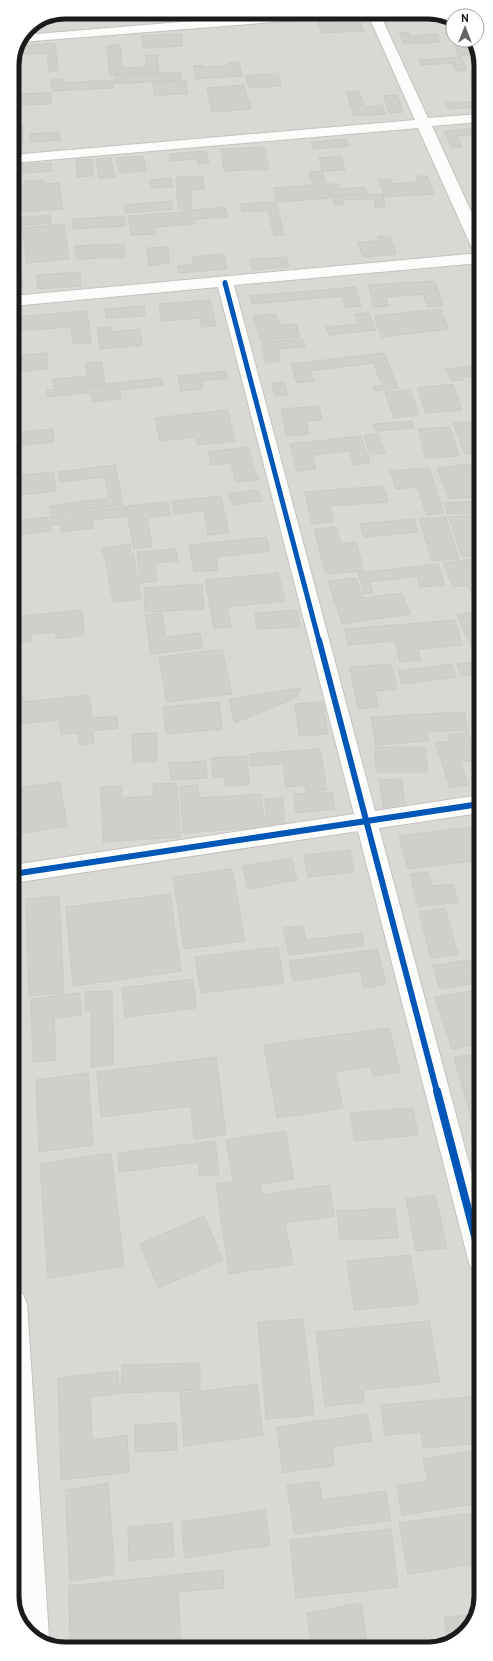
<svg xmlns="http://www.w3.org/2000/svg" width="493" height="1661" font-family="Overpass,sans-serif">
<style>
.residential{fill:#d9d8d5}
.building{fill:#d0cfca;stroke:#cdcac5}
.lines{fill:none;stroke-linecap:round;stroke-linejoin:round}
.minor-casing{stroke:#c2c2bf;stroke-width:2}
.minor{fill:#fcfcfb;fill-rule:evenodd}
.cycleway-far3-casing{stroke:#fff;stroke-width:5.5}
.cycleway-far2-casing{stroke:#fff;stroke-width:7}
.cycleway-far1-casing{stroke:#fff;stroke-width:8}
.cycleway-casing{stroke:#fff;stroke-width:10}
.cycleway-far3{stroke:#0057b8;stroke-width:4}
.cycleway-far2{stroke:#0057b8;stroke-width:5}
.cycleway-far1{stroke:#0057b8;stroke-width:6}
.cycleway{stroke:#0057b8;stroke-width:8}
.rim{fill:none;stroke:#1b1b1b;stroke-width:5}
</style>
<rect width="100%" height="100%" fill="#eae9e3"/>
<path class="residential" d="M65 12H435L453 21V40H472L480 54 481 1597 468 1631 439 1648 61 1649 30 1636 13 1607 12 64 28 27Z"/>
<path class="building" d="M359 19 364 31 322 33 318 22Z
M408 32 410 36 437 34 440 42 404 44 400 33Z
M453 32V40H465L472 55 459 56 448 33Z
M181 34 183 46 143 48 142 36Z
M55 43 58 71H49L47 53 16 55 20 46Z
M120 45 122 68 147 67 145 56 157 55 159 72 110 75 107 46Z
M461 57 467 70 456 71 452 63 421 65 419 60Z
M239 62 242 76 196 79 193 66 203 65V67L229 66V63Z
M180 72 182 80 114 84V75Z
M278 73 281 86 249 88 245 76Z
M480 78V96H478L470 79Z
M62 79V83L112 80 113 88 52 91 51 80Z
M186 81 188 94 154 95 153 82Z
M244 85 251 109 212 112 207 88Z
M359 91 365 107 382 105 385 114 354 116 346 92Z
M51 93V104L18 105V108L12 109V94Z
M397 95 403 112 389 113 384 96Z
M480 101V107L448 109 446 103Z
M23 126V145L12 146V127Z
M480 128V135L457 136 462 147 452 148 444 131Z
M59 132 61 140 31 142 30 134Z
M347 139 349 146 313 149 311 142Z
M264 147 269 169 224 171 221 149Z
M206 151 209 163 198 164 197 159 170 161 169 154Z
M143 156 146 171 119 173 116 158Z
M341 156 345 170 323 171 319 158Z
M111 158 115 177 99 178 96 159Z
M92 159 93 176 77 177 76 160Z
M51 163 52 171 13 174V165Z
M322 171 331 198 277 202 273 188 313 185 309 172Z
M203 176 204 189 191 190 192 209H178L176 177Z
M416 176H427L434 194 385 197 378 179H390L392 184 418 182Z
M171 178 173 187 152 188 150 180Z
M44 180V184L59 183 63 209 19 212 16 187 26 186 25 181Z
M328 184H338L339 189 365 187 367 193 331 196Z
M383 194 385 207 376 208 374 199 342 200 343 205H334L333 196Z
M171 201 173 209 126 213 124 205Z
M276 202 284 235 274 236 268 210 242 212 240 204Z
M225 207 228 217 194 219 195 224 185 225 182 211Z
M181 212 183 225 154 227 155 234 131 235 128 216Z
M50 215 51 223 18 226 17 218Z
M124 216 125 226 73 229 72 219Z
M64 224 69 259 27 263 22 228Z
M377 236H390L396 254 363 257 358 242 379 241Z
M124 244 125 257 76 259 75 246Z
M168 247 169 263 149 266 147 248Z
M224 254 227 269 179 273 177 266 194 264 192 257Z
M286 257 289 267 253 270 250 259Z
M12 262H20L23 287H12Z
M80 272 81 286 38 289 37 275Z
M435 281 443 306 428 307 423 294 386 297 389 306 374 307 368 285Z
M355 287 361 306 345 307 342 296 252 304 250 296Z
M210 300 216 326 202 327 200 318 162 321 159 304Z
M480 305V327L472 306Z
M144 306 145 316 106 318 105 309Z
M440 309 449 329 382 337 374 316Z
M87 311 91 343 73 344 71 327 13 331 12 317Z
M369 313 376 330 329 335 326 327 359 324 355 314Z
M276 314 279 325 296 324 300 337 260 340 253 316Z
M110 327 111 332 140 329 142 345 100 349 97 328Z
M303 339 305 347 277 349 280 361 266 363 261 342Z
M47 353 48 369 12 372V356Z
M384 353 398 388 375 391 373 386 382 385 373 363 310 371 314 381 297 383 291 364Z
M102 362 105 384 54 388 53 379 87 376 86 363Z
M480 365V375L462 377 463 380 451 381 446 369Z
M226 371 227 378 201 381 202 389 181 391 178 376Z
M162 378 163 385 120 390 121 398 110 400 107 384Z
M284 382 288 395 275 396 272 383Z
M453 384 462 410 426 413 417 388Z
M106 385 108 400 93 402 91 392 47 397V390Z
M410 390 419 415 394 418 385 392Z
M319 406 322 420 306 421 309 434 287 436 281 409Z
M227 410 235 441 197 445 195 437 160 441 155 418Z
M412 421 414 428 376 431 374 424Z
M480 421V452L465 454 453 423Z
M450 427 459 456 426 458 418 429Z
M53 429 54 442 15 446 17 475H12V433Z
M378 434 385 453 370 455 364 435Z
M361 436 370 463 354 465 349 451 312 455 316 469 297 471 290 444Z
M248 447 258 480 236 482 231 463 211 465 208 452Z
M480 463V496L449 499 437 468Z
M115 465 123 505 50 514 49 506 109 498 105 477 60 482 59 472Z
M429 468 444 513 427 515 417 487 396 489 390 471Z
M53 472 56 491 12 496V476Z
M383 486 388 502 330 506 334 522 312 524 305 492Z
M258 490 262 501 233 505 229 494Z
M221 496 229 533 208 535 204 511 174 514 172 501Z
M475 501 478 513 447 514 445 503Z
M168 502 171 515 147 518 152 547 134 549 126 506Z
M125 507 126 516 92 520 94 528 61 532 60 524 52 525 51 516Z
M478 515 480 522V555L462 557 449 517Z
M49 517 51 531 12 536V521Z
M446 517 459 559 432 561 419 519Z
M414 519 418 532 364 537 360 524Z
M336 527 341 544 356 542 364 571 326 574 314 529Z
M266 537 270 551 216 557 218 570 194 572 189 545Z
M130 544 131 551 104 555 102 548Z
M176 549 178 561 155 563 157 581 140 583 137 552Z
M133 553 141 599 113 602 105 557Z
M480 558V608H478L468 585 453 587 443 563Z
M438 564 445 585 420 587 417 576 370 582 373 593 364 594 358 573Z
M278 573 285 601 227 607 231 627 214 628 205 580Z
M356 578 363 598 402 593 410 614 342 624 328 581Z
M202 584 204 609 145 612 144 588Z
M82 610 84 635 56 639V632L31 634 32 641 12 643V617Z
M298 610 300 627 257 629 255 613Z
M480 611V658L477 659 457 615Z
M162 613 166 637 200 633 203 648 151 654 145 615Z
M455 620 462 645 418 649 421 660 400 662 395 641 348 645 345 629Z
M222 649 232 694 167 702 159 657Z
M480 662V677L479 674 461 676 457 664Z
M391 664 397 689 375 691 378 707 358 709 350 667Z
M452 664 456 677 402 684 398 671Z
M301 688 296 698 235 723 229 699Z
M89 695 92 716 12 725V698L22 696 23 702Z
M219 702 222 729 166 734 163 707Z
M323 702 328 734 299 736 295 704Z
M464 712 468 730 427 732 429 741 376 745 371 717Z
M117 716 118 728 93 731 94 743 79 745 78 733 61 734 59 721Z
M468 732 478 760 461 762 468 785 450 788 435 743 449 741 448 735Z
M157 733V761L133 762 132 734Z
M375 747H425L428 772H376Z
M320 749 327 790 306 792 305 785 286 787 283 764 251 766 249 754Z
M247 756 249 785 225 786V777H213L211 758Z
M206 761 207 778 171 780 169 763Z
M401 779 406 809 384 810 379 780Z
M60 782 67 826 15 834 13 816 12 789Z
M177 783 180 837 103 842 101 787 121 786 122 798 154 796 153 784Z
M198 785 199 798 261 794 265 827 183 833 180 786Z
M332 792 335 809 296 813 293 794Z
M283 798 285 828 267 829 265 799Z
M480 826V860L408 869 399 836Z
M350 850 354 872 308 877 304 855Z
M291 858 297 880 248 889 242 866Z
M232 869 245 941 184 949 173 877Z
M428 872 432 886 453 884 458 902 418 907 410 874Z
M170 894 181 971 73 986 66 907Z
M59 896 64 993 29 996 26 899Z
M445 908 458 954 431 958 419 912Z
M303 926 306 940 362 933 364 946 289 955 283 928Z
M278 947 284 983 201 993 195 957Z
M377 949 386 984 364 988 360 971 293 981 289 961Z
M481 958V982L440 989 433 966Z
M193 979 196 1008 125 1017 122 988Z
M481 989V1044L452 1049 435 997Z
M112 991 113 1065 91 1067V1011H85V992Z
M80 993 82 1015 54 1018 56 1060 33 1062 31 999Z
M389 1028 400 1072 373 1076 370 1066 335 1072 343 1108 277 1118 264 1045Z
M481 1054V1119L472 1120 454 1057Z
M216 1057 226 1135 194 1139 191 1106 101 1117 97 1072Z
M88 1073 93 1145 39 1152 36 1080Z
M413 1108 418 1135 355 1141 350 1113Z
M285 1131 294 1179 260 1184 261 1195 329 1185 334 1216 285 1223 293 1264 229 1274 216 1184 233 1181 226 1140Z
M215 1141 219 1174 200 1176 198 1162 119 1172 118 1153Z
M111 1153 124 1266 48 1278 40 1164Z
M435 1195 447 1248 416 1251 406 1199Z
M395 1208 398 1238 340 1240 337 1211Z
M204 1216 223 1260 158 1288 140 1244Z
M410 1255 419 1304 354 1310 347 1261Z
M303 1319 314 1415 266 1419 258 1322Z
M429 1321 440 1382 363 1390 364 1402 325 1406 316 1332Z
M200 1363V1390L121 1393 122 1365Z
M118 1371 119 1393 90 1397 92 1440 127 1435 129 1472 61 1480 58 1378Z
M257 1384 263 1435 184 1446 180 1394Z
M481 1396V1443L423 1448 421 1432 385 1435 381 1405Z
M367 1414 372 1441 332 1447 334 1465 283 1473 277 1427Z
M176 1423 177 1450 135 1452V1425Z
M481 1450V1503L402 1515 397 1486 428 1481 423 1459Z
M319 1481 322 1500 385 1491 391 1520 295 1534 287 1486Z
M108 1483 115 1574 70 1581 65 1490Z
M265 1510 270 1545 185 1558 181 1522Z
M481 1512V1563L408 1574 399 1523Z
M172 1523 174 1556 129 1561 128 1527Z
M391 1529 398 1587 296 1598 290 1540Z
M223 1570 224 1588 178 1592 181 1649H70L69 1586Z
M361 1603 368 1648H312L307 1613Z
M474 1615 468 1631 448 1643 444 1617Z"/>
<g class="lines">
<defs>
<path id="minor" d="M301 12H356L354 15 350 16 21 42 24 35Z
M367 12H379L428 118 480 114V122L432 126 480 231V253L475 251 472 248 418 128 12 163V155L415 120Z
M480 253V263L234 285 375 811 480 795V813L379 828 481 1208V1272L471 1268 468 1259 358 831 13 883V865L354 814 218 287 12 306V296Z
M13 1290 23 1294 27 1304 49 1637 46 1643 30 1636 16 1612 13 1557Z"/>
</defs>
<use href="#minor" class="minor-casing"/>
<use href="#minor" class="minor"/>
<defs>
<path id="cycleway-far3" d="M225 282V284"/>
<path id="cycleway-far2" d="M225 283 319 641"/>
<path id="cycleway-far1" d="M319 640 437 1092
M13 874 480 804"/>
<path id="cycleway" d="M437 1091 481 1259"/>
</defs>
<use href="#cycleway-far3" class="cycleway-far3-casing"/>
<use href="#cycleway-far2" class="cycleway-far2-casing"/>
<use href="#cycleway-far1" class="cycleway-far1-casing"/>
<use href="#cycleway" class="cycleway-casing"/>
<use href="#cycleway-far3" class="cycleway-far3"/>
<use href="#cycleway-far2" class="cycleway-far2"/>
<use href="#cycleway-far1" class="cycleway-far1"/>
<use href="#cycleway" class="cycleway"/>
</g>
<path d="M0 0H493V1661H0ZM65 19H428A46 46 0 0 1 474 65V1596A46 46 0 0 1 428 1642H65A46 46 0 0 1 19 1596V65A46 46 0 0 1 65 19Z" fill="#fff" fill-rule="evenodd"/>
<path class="rim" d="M65 19H428A46 46 0 0 1 474 65V1596A46 46 0 0 1 428 1642H65A46 46 0 0 1 19 1596V65A46 46 0 0 1 65 19Z"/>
<g transform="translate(465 28)"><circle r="19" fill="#ffffff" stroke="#a4a4a4"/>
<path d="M0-3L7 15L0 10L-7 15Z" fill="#636361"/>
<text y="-6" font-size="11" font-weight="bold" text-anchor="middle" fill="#1b1b1b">N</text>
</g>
</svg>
